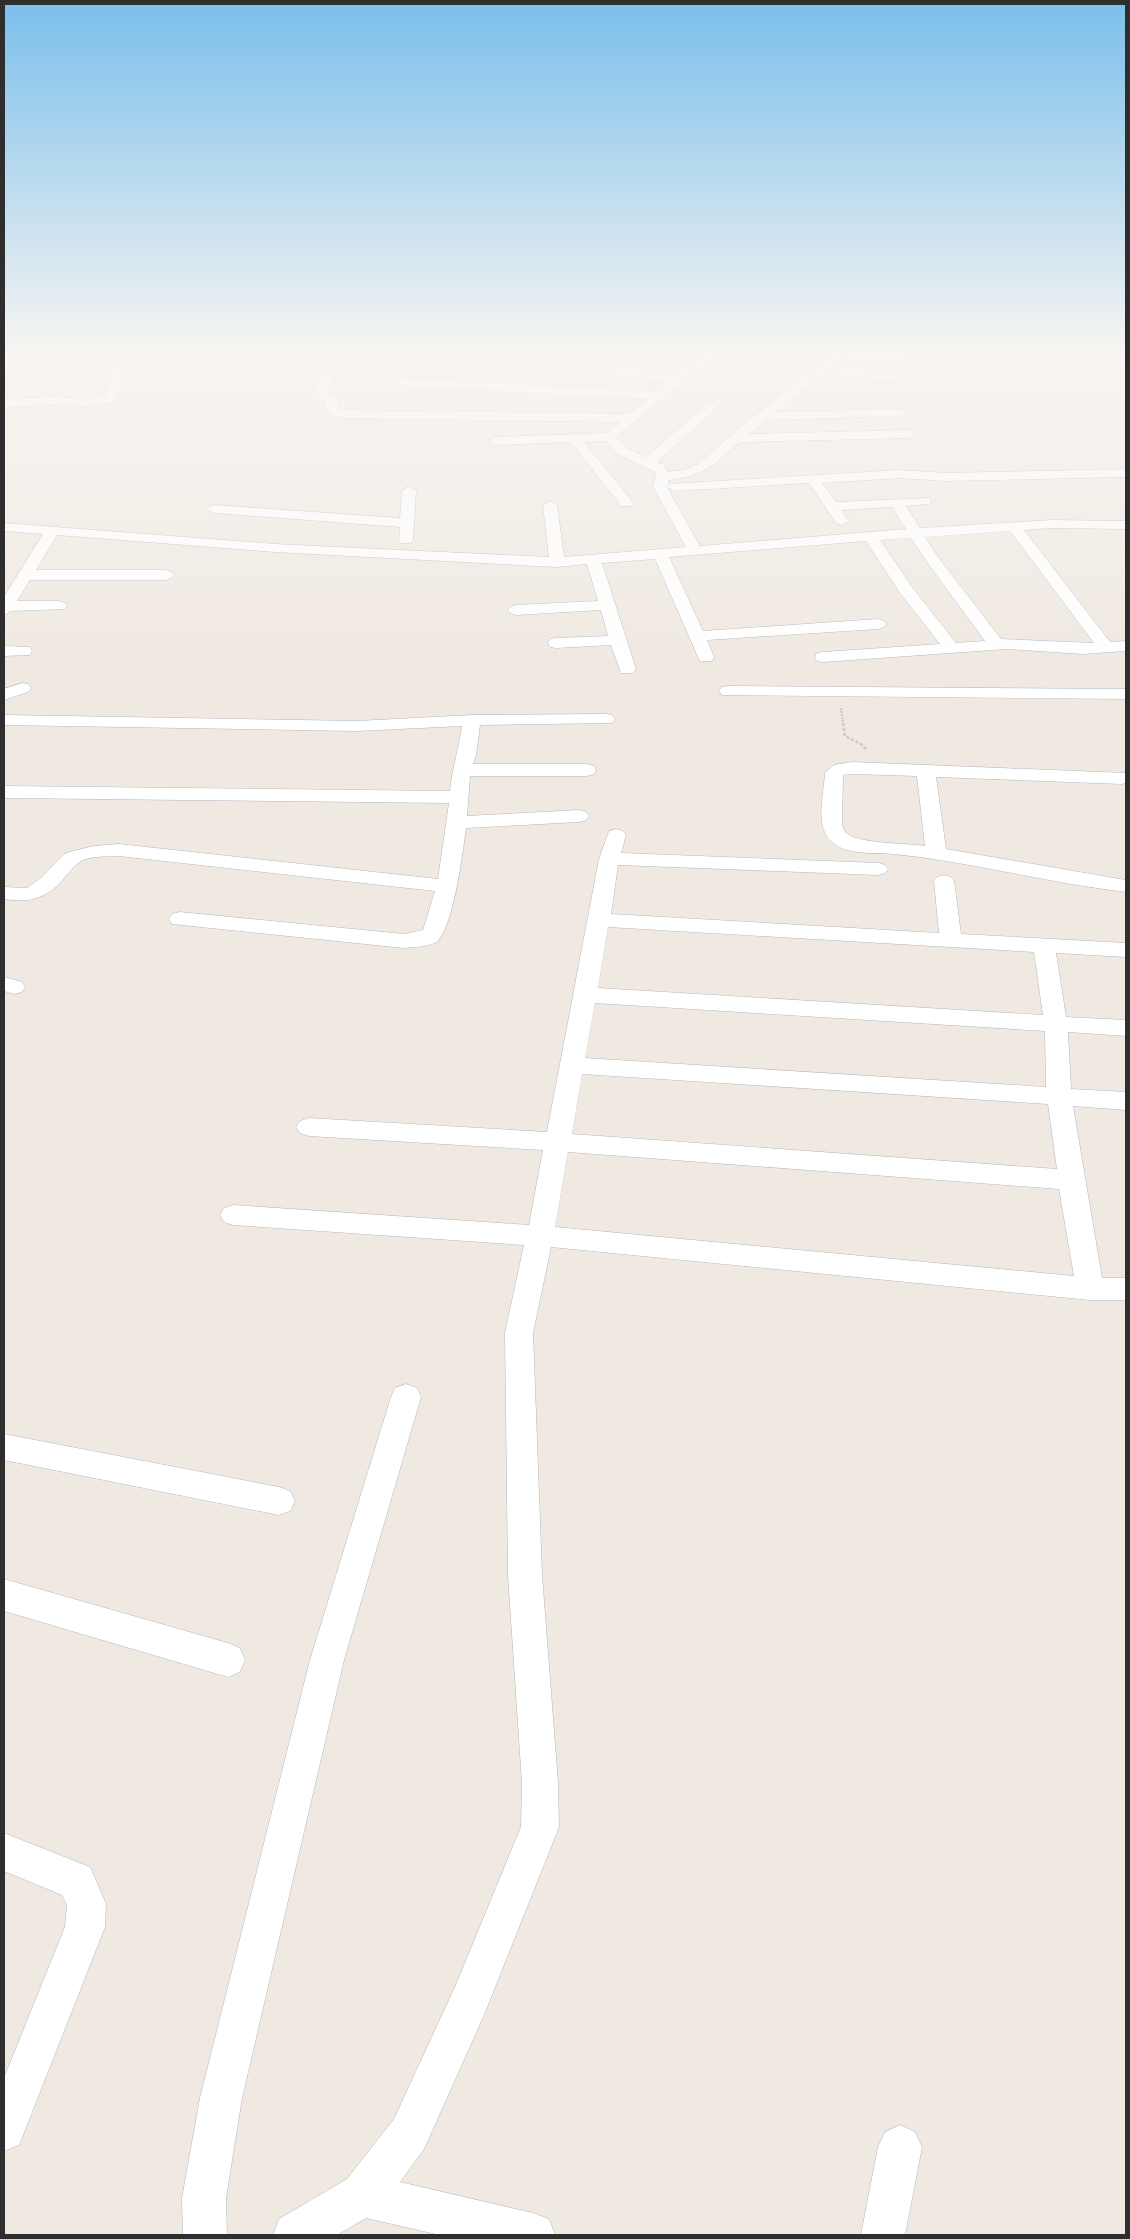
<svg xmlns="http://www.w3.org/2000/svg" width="1130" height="2239" font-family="Quicksand,sans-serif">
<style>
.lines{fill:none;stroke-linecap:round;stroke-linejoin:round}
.street-casing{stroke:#b4b7c1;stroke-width:1}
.path-far1{stroke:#c9c9c9;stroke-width:2;stroke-dasharray:2 1;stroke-linecap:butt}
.path{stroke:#c9c9c9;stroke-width:2.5;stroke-dasharray:3 2;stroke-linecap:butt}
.street{fill:#fff;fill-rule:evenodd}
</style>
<rect width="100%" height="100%" fill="#efe9e1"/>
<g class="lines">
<defs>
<path id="street" d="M707 352 718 353 616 437 627 448 646 457 707 404H715L717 407 715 410 657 462 664 465 668 472 683 470 698 464 754 416 836 352H859L909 358 911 360 909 362 905 363 844 357 833 366 901 375 907 379 901 383 825 372 775 412 899 409 903 410 905 413 903 416 765 420 749 434 909 430 915 434 909 438 740 442C714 464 705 476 669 480L667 487 700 546 906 529 892 507 841 510 849 521 842 525 837 524 809 483 674 491 667 487 669 484 900 470 945 473 1126 469V477L945 481 900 478 822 483 836 502 929 498 931 501 929 504 906 506 920 528 1052 520 1126 521V529L1052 528 1024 530 1110 642 1126 641V651L1083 654 1007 649 823 662 817 661 815 657 817 653 823 652 940 644 900 593 866 541 669 557 703 631 878 619 884 621 886 624 884 627 878 629 707 640 714 657 712 661H700L698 657 655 559 602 563 636 669 633 673H621L611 645 556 648 550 647 548 643 550 639 556 638 608 636 601 610 516 615 510 613 508 610 510 607 516 605 598 601 587 564 557 567 275 552 57 535 36 570H166L171 572 174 575 171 578 166 580H30L17 601H59L65 603 67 606 65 609 11 611 4 615V597L43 534 4 531V523L275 544 549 557 543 505 550 501 557 505 564 557 686 547 653 487 656 476 654 471 617 454 606 441 584 442 631 500 633 503 631 506H621L571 442 494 445 488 441 494 437 606 433 620 422 341 418 329 414 325 402 315 393 323 371 329 367 335 371 327 392 337 400 339 409 343 410 629 414 648 399 401 386 395 382 401 378 656 392 669 382 616 374 501 370 495 367 501 364 616 366 676 376ZM1010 531 1094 643 1001 639 938 557 925 537ZM911 538 927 562 985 641 956 643 912 587 880 540Z
M1115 352H1126V357L1115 356 1113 354Z
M120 365 126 368 115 401 89 406 52 405 4 407V399L52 397 89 399 106 396 114 368Z
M409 487 416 491 413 540 411 543H401L399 540 400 527 214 513 207 509 214 505 400 518 402 491Z
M4 646 30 647 32 651 30 655 4 656Z
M22 683 28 684 31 688 28 692 4 700V689Z
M728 686 1126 689V699L722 695 719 691 722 687Z
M606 714 612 715 615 719 612 723 480 725 476 755 473 764H587L594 766 596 770 594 774 587 776H470L467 816 579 810 586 812 589 816 586 820 579 822 466 828C463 850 453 933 435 943 426 947 413 947 404 948L172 924 169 919 172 914 180 912 404 934 423 930 435 891 119 856C106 857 87 855 77 864 71 869 66 876 61 882 45 899 27 903 4 899V887L27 888 41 878 63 855 69 852 94 846 119 844 438 879 449 803 4 798V786L450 791C452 769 459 748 462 726L357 731 4 725V715L357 721 472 715Z
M852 762 1126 773V783L1122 784 936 777 946 849 1126 880V892C1049 883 972 862 894 854 875 852 848 856 832 842 814 826 824 794 825 773L834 765ZM852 774 917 776 925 846C908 843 855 844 845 832 843 829 842 825 842 821L843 775Z
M616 829 623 831 626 835 621 853 878 863 885 865 888 869 885 873 878 875 618 865 611 914 939 933 934 881 937 877 944 875 951 877 954 881 961 934 1126 943V957L1056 953 1066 1017 1126 1020V1036L1068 1032 1071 1089 1126 1092V1110L1073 1106 1102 1278H1126V1300H1090L551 1247 533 1333 542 1575 558 1783 559 1827 484 2015 424 2149 400 2182 533 2213 549 2219 555 2235H440L366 2218 337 2235H273L279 2219 347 2179 394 2119 455 1987 521 1827 522 1783 508 1575 505 1333 524 1245 233 1225 224 1222 220 1215 224 1208 233 1205 529 1225 543 1150 309 1136 300 1133 296 1127 300 1121 309 1118 547 1132 599 859 609 831ZM608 927 1034 952 1043 1015 598 988ZM595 1003 1045 1031 1046 1087 585 1058ZM582 1074 1048 1104 1057 1169 572 1134ZM568 1152 1059 1189 1074 1276 555 1227Z
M4 977 22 982 25 987 22 992 14 994 4 991Z
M406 1384 417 1388 421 1397 344 1660 242 2098 226 2198 227 2235H183L182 2198 200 2098 310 1660 391 1397 395 1388Z
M4 1434 279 1487 290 1491 295 1501 290 1511 279 1515 4 1460Z
M4 1579 228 1643 240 1648 245 1660 240 1672 228 1677 4 1611Z
M4 1833 90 1867 106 1904 105 1927 25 2130 19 2145 4 2151V2078L65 1927 67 1905 62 1895 4 1871Z
M900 2125 915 2132 922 2147 905 2235H861L878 2147 885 2132Z"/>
</defs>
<use href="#street" class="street-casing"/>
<path class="path-far1" d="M841 708 843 724"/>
<path class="path" d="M843 723 845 736 861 744 866 749"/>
<use href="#street" class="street"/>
</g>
<linearGradient id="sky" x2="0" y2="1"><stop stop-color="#7abfeb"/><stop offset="0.53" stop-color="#f8f5f2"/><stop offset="1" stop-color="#f8f5f2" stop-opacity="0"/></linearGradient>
<rect width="1130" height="665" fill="url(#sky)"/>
<rect width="1130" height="2239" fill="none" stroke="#2e2e2e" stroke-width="10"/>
</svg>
